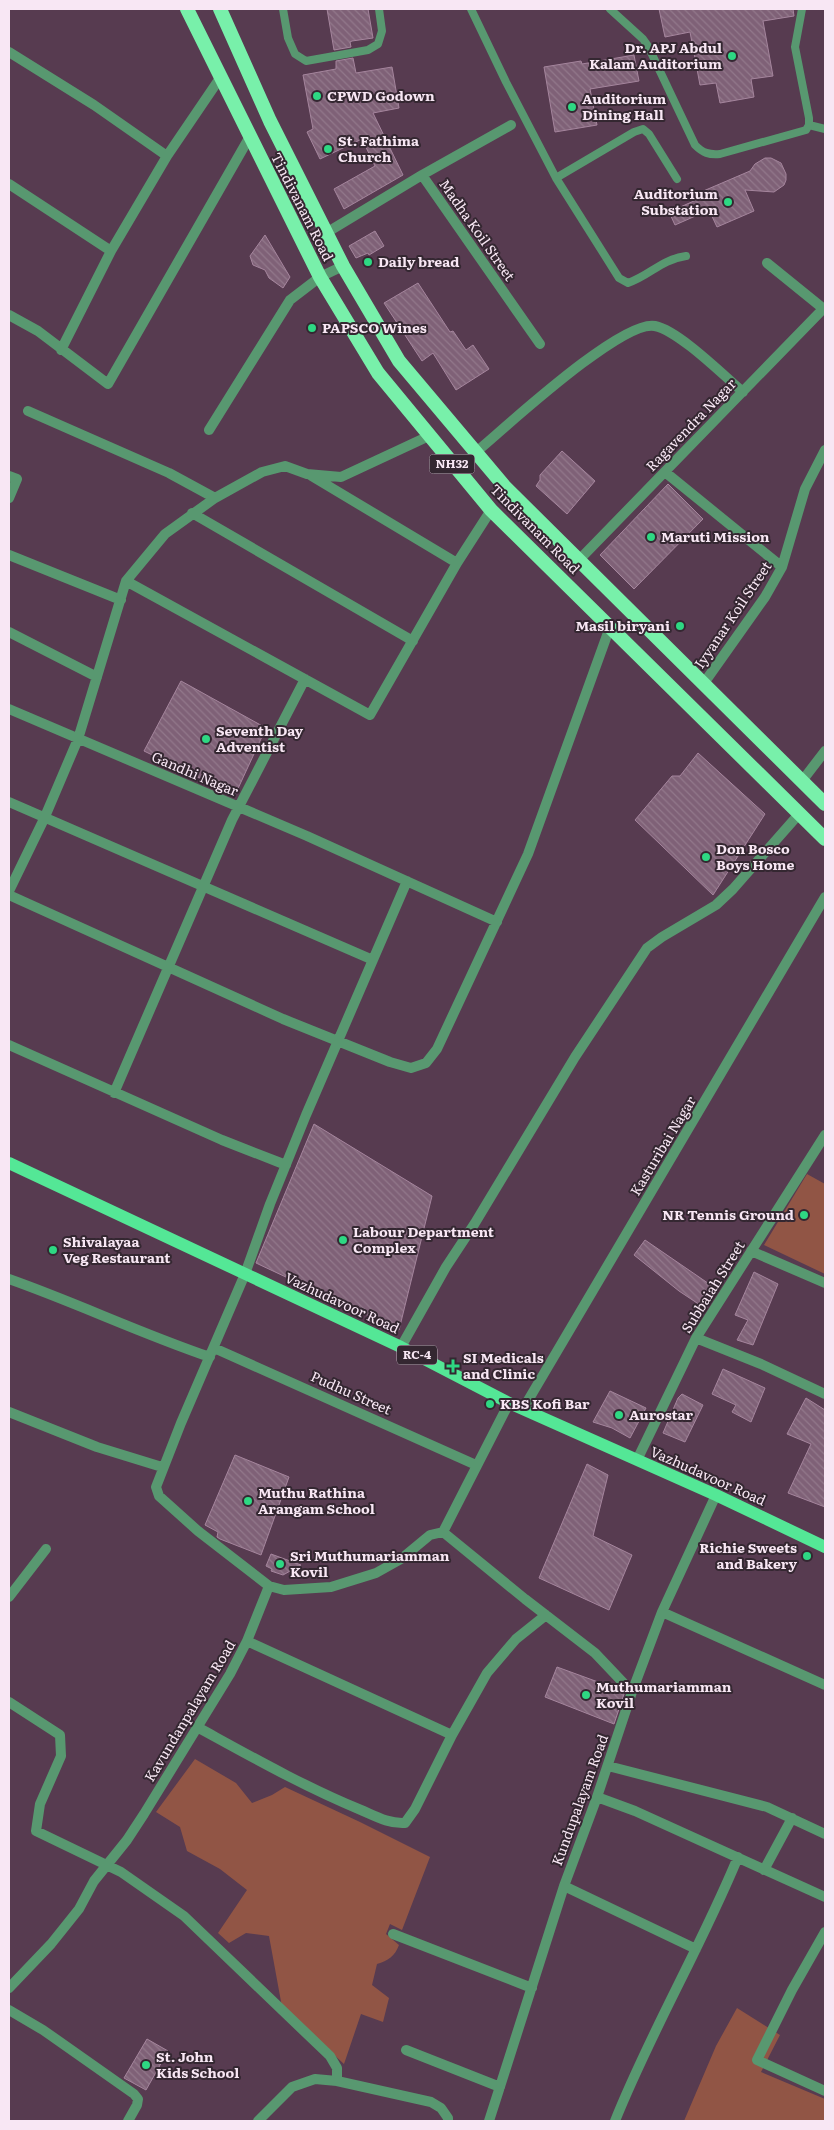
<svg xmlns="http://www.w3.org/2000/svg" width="834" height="2130" font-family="Literata,serif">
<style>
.green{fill:#915545}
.building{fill:url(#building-back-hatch);stroke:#a5859d}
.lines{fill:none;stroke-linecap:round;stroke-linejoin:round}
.service{stroke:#589870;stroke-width:8}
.minor{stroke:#589870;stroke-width:10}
.primary{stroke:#54e796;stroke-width:12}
.trunk{stroke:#78f0aa;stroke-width:14}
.poi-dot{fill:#2ed883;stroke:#342731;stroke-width:2}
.labels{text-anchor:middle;stroke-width:4;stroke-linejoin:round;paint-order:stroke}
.shield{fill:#342731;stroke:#bdadba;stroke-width:1}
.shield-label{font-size:12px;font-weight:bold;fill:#f8e7f4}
.poi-label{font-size:14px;font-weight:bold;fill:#f8e7f4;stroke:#342731;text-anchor:start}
.street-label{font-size:14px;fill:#f8e7f4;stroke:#342731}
</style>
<defs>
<pattern id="building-back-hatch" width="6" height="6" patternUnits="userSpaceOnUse" patternTransform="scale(1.25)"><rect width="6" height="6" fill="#7f6177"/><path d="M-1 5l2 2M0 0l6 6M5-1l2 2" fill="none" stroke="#92788b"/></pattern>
</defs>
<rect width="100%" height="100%" fill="#573b50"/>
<path class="green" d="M807 1174 825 1184V1274L764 1245Z
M195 1759 236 1783 252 1803 272 1795 285 1787 360 1822 430 1857 402 1930 390 1924 386 1934 399 1945C395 1956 388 1961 377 1964L372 1985 389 1998 383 2022 361 2014 344 2064 282 2007 269 1936 246 1933 229 1943 218 1933 247 1890 220 1869 187 1851 180 1827 156 1812Z
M737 2008 780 2035 761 2072 825 2099V2121H684L716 2046Z"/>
<path class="building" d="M327 9H368L373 38 352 41 350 42 351 47 334 50Z
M659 9H793L794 16 763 21 773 76 751 79 754 97 720 103 716 83 700 85 690 32 665 37Z
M634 55 639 81 590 89 597 125 555 132 544 67 581 61 582 64Z
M353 58 356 73 392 67 399 108 373 113 403 175 344 209 334 189 375 166 362 139 320 159 307 132 313 129 303 75 336 69V61Z
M765 158H771L781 163 786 174V180L784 185 774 192 745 190 754 211 717 227 709 210 675 225 669 212 703 197 701 192 750 171 755 164Z
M375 231 384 246 369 255 368 253 356 258 349 246Z
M265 235 290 277 283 288 269 278 265 270 253 265 250 256Z
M418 283 450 332 453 331 466 350 473 345 489 369 456 390 433 353 422 361 384 303Z
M562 451 595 481 567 514 536 486 540 480V475Z
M668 484 703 519 634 589 600 555Z
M181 681 266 728 235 795 144 751Z
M698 753 765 814 713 895 635 820 672 776H680Z
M314 1124 432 1196 399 1330 256 1263Z
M645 1240 718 1290 706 1309 679 1291 634 1255Z
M754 1272 778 1284 753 1345 737 1340 748 1320 735 1315Z
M723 1369 765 1388 751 1422 732 1412 736 1405 712 1394Z
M610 1391 646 1408 630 1438 612 1428 593 1422Z
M682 1394 703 1405 685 1442 663 1433 678 1398Z
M806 1398 825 1410V1507L788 1493 811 1444 787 1434Z
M235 1455 289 1477 261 1555 220 1539 217 1537 218 1532 205 1525Z
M587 1464 608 1475 593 1536 632 1555 609 1610 539 1578Z
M271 1554 301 1565 283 1575 271 1571 272 1569 266 1566Z
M557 1667 620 1690 624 1694 614 1724 545 1697Z
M147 2039 168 2051 146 2090 124 2078Z"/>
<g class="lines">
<path class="service" d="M283 9 288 38 295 54 306 61 368 50 378 44 382 31 379 9
M471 9 506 82 556 178 619 278 628 283C651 275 660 260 686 256
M610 9 643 39 648 46 695 145C703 153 709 155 720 154L806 130 809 125V118L795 47 802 9
M809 125 825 129
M556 178 634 132 643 129 649 134 677 179"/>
<path class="minor" d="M9 52 94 105 167 156
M422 175 511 125
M9 184 111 251
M326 233 422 175 540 344
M767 263 825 310
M9 315 38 331 108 384 249 138
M61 350 111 251 167 156 220 78
M28 411 169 473 215 498
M209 430 290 300 320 277 343 266
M476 452C505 428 622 319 655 326 679 331 723 375 743 392
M665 472 782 567
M310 475 457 563
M9 476 17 479 9 498
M192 513 413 641
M9 555 121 600
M579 560 823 309
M126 581 370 715 457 563 491 510
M9 632 97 677
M704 683 765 597 782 567 805 489 825 450
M9 709 307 836 497 922
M802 781 825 751
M9 802 373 960
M407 881 306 1115 270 1204 245 1274 181 1423 156 1487 159 1496 198 1531 269 1586 284 1590 331 1587 376 1573 401 1559 430 1535 443 1532 509 1403
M9 891 44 819 78 739 126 581 165 534 215 498 262 472 285 466 307 474 341 477 429 436
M9 895 283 1019 390 1062 411 1068 426 1063 437 1049 528 854 610 627
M9 1045 222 1140 286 1165
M114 1093 232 820 305 679
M751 1251 825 1283
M9 1279C77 1303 142 1334 210 1357
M696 1338 761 1364 825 1394
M401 1347 446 1267 475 1223 575 1057 647 948 662 937 716 905 733 889 799 814
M214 1348 476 1465
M523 1409 825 897
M9 1412 97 1447 162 1467
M637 1460 696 1338 825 1135
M443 1532 525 1599 595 1653 632 1692
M9 1597 46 1549
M662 1612 825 1685
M247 1641 452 1735
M9 1702 60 1735 61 1756 40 1804 36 1831 121 1872 184 1916 330 2056 337 2068V2081
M199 1728C252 1757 305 1787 361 1810 375 1816 389 1824 405 1823L415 1809 452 1735 487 1673 516 1639 546 1615
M608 1766 767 1807 825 1834
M597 1797 635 1811 825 1897
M764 1870 792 1818
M564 1886 696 1949
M825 1932 792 1990 757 2060 825 2091
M393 1934 532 1988
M9 1988 51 1944 79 1909 94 1881 127 1840 144 1814 230 1674 247 1641 269 1586
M9 2010 43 2030 134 2094 138 2099 137 2105 128 2121
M406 2050 500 2087
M258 2121 292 2087 315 2079 337 2081 431 2102 441 2108 448 2118V2121
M489 2121 564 1886 597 1797 632 1692 662 1612 716 1495
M615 2121C651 2031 701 1947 738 1857"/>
<path class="primary" d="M9 1163 401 1347 509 1403 716 1495 825 1547"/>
<path class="trunk" d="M187 9 320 277 378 373 491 510 825 839
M220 9 270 121 343 266 399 361 505 487 825 804"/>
</g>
<g class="poi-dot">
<circle cx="732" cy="56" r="5"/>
<circle cx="317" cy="96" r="5"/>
<circle cx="572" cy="107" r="5"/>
<circle cx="328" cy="149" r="5"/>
<circle cx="728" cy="202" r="5"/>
<circle cx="368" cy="262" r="5"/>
<circle cx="312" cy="328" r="5"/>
<circle cx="651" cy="537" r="5"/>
<circle cx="680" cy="626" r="5"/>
<circle cx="206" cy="739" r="5"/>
<circle cx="706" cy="857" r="5"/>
<circle cx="804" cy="1215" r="5"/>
<circle cx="343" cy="1240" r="5"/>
<circle cx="53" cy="1250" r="5"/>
<path d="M450.5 1358.5h5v5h5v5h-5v5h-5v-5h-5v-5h5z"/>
<circle cx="490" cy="1404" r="5"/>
<circle cx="619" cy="1415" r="5"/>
<circle cx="248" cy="1501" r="5"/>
<circle cx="807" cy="1556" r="5"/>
<circle cx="280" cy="1564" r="5"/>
<circle cx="586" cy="1695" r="5"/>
<circle cx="146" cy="2065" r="5"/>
</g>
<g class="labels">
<g class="shield">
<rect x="429.5" y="454.5" width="45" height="19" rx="4"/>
<rect x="397" y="1345.5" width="40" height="19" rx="4"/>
</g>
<g class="shield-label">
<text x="452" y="468">NH32</text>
<text x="417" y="1359">RC-4</text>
</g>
<g class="poi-label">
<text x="722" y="53" text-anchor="end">Dr. APJ Abdul<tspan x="722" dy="16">Kalam Auditorium</tspan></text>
<text x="327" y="101">CPWD Godown</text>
<text x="582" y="104">Auditorium<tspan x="582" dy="16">Dining Hall</tspan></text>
<text x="338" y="146">St. Fathima<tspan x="338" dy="16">Church</tspan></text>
<text x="718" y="199" text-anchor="end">Auditorium<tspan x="718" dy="16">Substation</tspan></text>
<text x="378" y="267">Daily bread</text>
<text x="322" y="333">PAPSCO Wines</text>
<text x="661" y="542">Maruti Mission</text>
<text x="670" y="631" text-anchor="end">Masil biryani</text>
<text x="216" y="736">Seventh Day<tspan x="216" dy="16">Adventist</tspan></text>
<text x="716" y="854">Don Bosco<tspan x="716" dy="16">Boys Home</tspan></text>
<text x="794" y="1220" text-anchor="end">NR Tennis Ground</text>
<text x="353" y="1237">Labour Department<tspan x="353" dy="16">Complex</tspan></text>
<text x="63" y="1247">Shivalayaa<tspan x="63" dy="16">Veg Restaurant</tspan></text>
<text x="463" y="1363">SI Medicals<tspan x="463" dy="16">and Clinic</tspan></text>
<text x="500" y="1409">KBS Kofi Bar</text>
<text x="629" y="1420">Aurostar</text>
<text x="258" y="1498">Muthu Rathina<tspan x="258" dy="16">Arangam School</tspan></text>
<text x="797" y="1553" text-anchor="end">Richie Sweets<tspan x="797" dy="16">and Bakery</tspan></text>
<text x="290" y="1561">Sri Muthumariamman<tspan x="290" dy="16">Kovil</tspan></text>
<text x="596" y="1692">Muthumariamman<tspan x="596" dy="16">Kovil</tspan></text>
<text x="156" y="2062">St. John<tspan x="156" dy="16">Kids School</tspan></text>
</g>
<g class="street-label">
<text transform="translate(302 207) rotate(63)" y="5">Tindivanam Road</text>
<text transform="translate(477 230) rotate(55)" y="5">Madha Koil Street</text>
<text transform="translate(691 425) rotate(-46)" y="5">Ragavendra Nagar</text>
<text transform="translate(535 529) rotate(45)" y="5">Tindivanam Road</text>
<text transform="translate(733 615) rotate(-56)" y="5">Iyyanar Koil Street</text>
<text transform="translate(195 774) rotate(23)" y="5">Gandhi Nagar</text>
<text transform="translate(663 1146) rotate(-59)" y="5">Kasturibai Nagar</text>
<text transform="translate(713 1287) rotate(-58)" y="5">Subbaiah Street</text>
<text transform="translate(342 1303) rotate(25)" y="5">Vazhudavoor Road</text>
<text transform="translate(351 1393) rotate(24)" y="5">Pudhu Street</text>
<text transform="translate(708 1476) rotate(24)" y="5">Vazhudavoor Road</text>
<text transform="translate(190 1711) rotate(-59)" y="5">Kavundanpalayam Road</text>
<text transform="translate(580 1800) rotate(-70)" y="5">Kundupalayam Road</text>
</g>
</g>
<rect width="834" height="2130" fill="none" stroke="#f8e7f4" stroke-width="20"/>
</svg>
